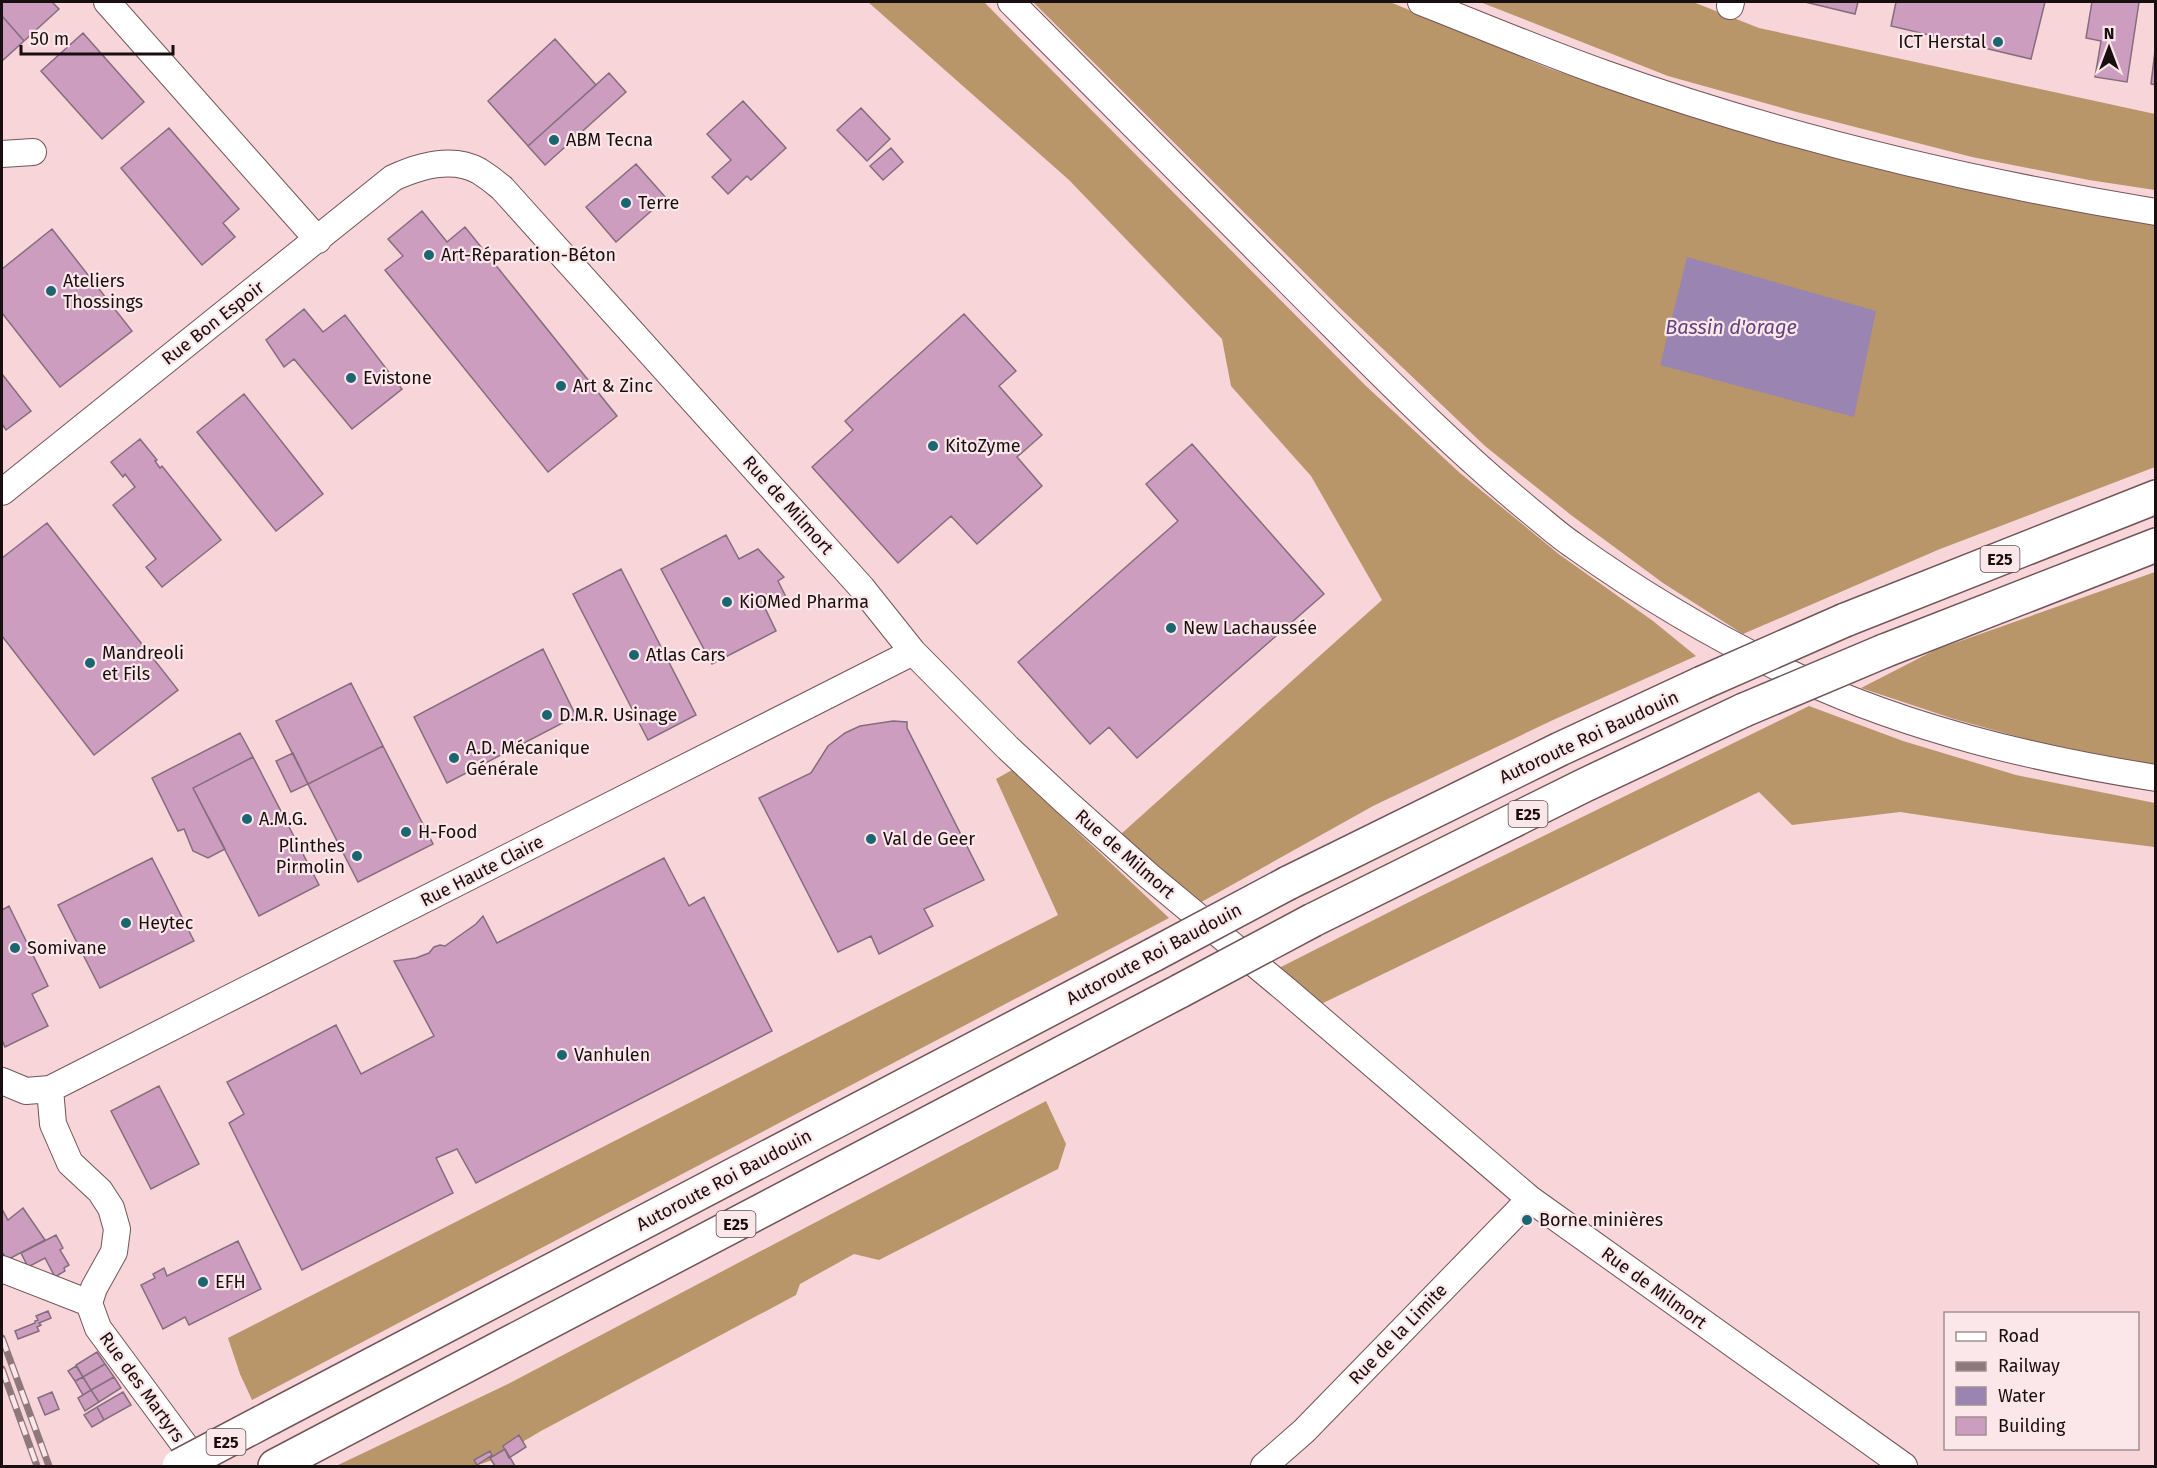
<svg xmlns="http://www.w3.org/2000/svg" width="2157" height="1468" font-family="'Fira Sans',sans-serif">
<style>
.forest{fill:#b8966a}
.water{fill:#9984b2}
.building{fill:#cc9dbe;stroke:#856d7e;stroke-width:1.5}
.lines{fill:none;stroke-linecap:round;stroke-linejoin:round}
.minor-casing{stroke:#715559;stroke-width:28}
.highway-casing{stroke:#715559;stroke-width:36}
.minor{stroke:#fff;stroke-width:26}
.highway{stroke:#fff;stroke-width:33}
.rail-casing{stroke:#8f787b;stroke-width:7}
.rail{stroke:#fbe6e9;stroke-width:4.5;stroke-dasharray:14;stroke-linecap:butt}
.highway-bridge-casing{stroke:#715559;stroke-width:36;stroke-linecap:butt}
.highway-bridge{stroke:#fff;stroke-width:33}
.poi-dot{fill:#1b6671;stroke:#fbe6e9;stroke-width:2}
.labels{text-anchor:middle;stroke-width:4.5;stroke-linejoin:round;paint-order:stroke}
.shield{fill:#fbe6e9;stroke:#5d4f51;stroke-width:1.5}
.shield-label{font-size:16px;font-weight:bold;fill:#190e10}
.poi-label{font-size:18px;fill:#190e10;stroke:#fbe6e9;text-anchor:start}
.street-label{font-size:18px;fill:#190e10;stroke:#fbe6e9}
.water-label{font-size:20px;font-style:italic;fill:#614380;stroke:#fbe6e9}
</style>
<rect width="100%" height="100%" fill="#f7d5d9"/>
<path class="forest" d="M868 2H984L1366 386 1460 473 1560 555 1653 621 1696 656 1553 720 1373 806 1196 905 1121 834 1382 600 1311 476 1231 386 1222 339 1069 180Z
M1033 2H1390L1548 68 1690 116 1844 160 2025 202 2155 223V467L1940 549 1743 634 1663 583 1571 515 1485 446 1341 309Z
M1480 2H1693L1759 28 2155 114V190L2089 180 1972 157 1793 111 1668 76Z
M2155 572V767L2055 747 1954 719 1861 688 1935 650Z
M1809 706 1903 741 2016 775 2155 803V847L2048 834 1900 812 1792 825 1759 792 1319 1005 1279 968 1423 895Z
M1012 770 1169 918 252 1400 240 1374 228 1338 1058 915 996 779Z
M1046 1101 1066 1144 1058 1169 879 1260 854 1254 800 1284 796 1295 541 1431 490 1461 475 1466H336L508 1384Z"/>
<path class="water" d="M1687 257 1876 311 1854 417 1660 365Z"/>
<path class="building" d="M2 2H52L59 9 24 41 2 16Z
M1805 2H1858L1855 14Z
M1896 2H2045L2031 59 1891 26Z
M2092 2H2139L2127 82 2095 77 2101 41 2086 38Z
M2 16 24 41 2 61Z
M83 33 144 102 102 139 41 71Z
M555 39 596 85 528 146 488 101Z
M2155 51H2156V85L2151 84Z
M609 73 626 92 545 165 528 146Z
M743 101 786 148 751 180 747 176 728 194 712 177 731 160 707 134Z
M861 108 890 139 867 161 837 130Z
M169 128 239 209 223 223 235 237 202 265 121 168Z
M891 148 903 162 883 180 870 166Z
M636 164 666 198 616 242 586 207Z
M422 211 447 242 465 227 617 416 548 472 385 270 403 256 388 239Z
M52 229 132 331 60 387 2 313V269Z
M304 309 323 332 345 315 402 389 352 429 294 359 284 367 266 340Z
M964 314 1016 371 999 386 1042 435 1017 457 1042 486 977 544 951 516 898 563 812 467 853 430 845 421Z
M2 374 31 411 6 430 2 424Z
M244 394 323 494 276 531 197 432Z
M140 439 157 460 155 461 160 468 162 466 221 540 162 587 146 567 156 559 113 505 135 487 125 474 123 477 111 462Z
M1192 444 1324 594 1137 758 1109 727 1090 744 1018 662 1178 521 1146 484Z
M47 523 178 690 94 755 2 636V558Z
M726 535 739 559 758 549 784 577 778 581 786 597 765 608 776 631 712 664 661 569Z
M621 569 696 715 648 740 573 594Z
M543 649 576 716 447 783 414 717Z
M351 683 383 746 308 784 276 721Z
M893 721 907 722V728L984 880 924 909 933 926 879 954 871 936 838 952 759 798 811 773 828 746 845 733 860 726Z
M240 733 253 757 193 788 225 849 208 858 193 851 184 829 178 831 152 778Z
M383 746 433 844 358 882 308 784Z
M293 753 308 784 291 792 276 761Z
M253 757 319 885 259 916 193 788Z
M152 858 194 941 100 988 58 905Z
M664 858 689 906 704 897 772 1031 476 1183 457 1149 436 1158 453 1193 302 1270 229 1123 244 1114 227 1082 336 1025 361 1074 434 1036 394 961 416 958 429 953 434 947 440 945 445 946 476 924 483 916 497 943Z
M9 906 48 986 32 994 48 1026 5 1047 2 1040V910Z
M159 1086 199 1164 151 1189 111 1111Z
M23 1208 45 1240 7 1260 2 1252V1209L8 1220Z
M56 1235 63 1248 60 1250 69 1265 64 1268 65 1271 55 1277 45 1258 28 1267 21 1253Z
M238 1241 261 1289 189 1325 185 1317 163 1329 141 1285 155 1278 153 1274 164 1268 167 1276Z
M48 1311 51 1318 39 1323 41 1325 37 1327 39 1331 18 1339 15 1331 35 1323V1321L38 1320 36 1316Z
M97 1352 105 1364 83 1377 76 1365Z
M105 1364 114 1377 91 1390 83 1377Z
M76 1366 83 1377 75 1381 68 1371Z
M83 1377 91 1390 83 1395 75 1381Z
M114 1377 121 1388 99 1402 91 1390Z
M91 1390 99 1402 85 1411 78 1398Z
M52 1392 59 1409 45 1415 38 1398Z
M123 1392 131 1405 104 1420 97 1407Z
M97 1407 104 1420 92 1427 84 1415Z
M519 1435 526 1447 509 1458 503 1446Z
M505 1449 515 1466H495L490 1458Z
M490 1451 492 1455 477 1465 474 1460Z"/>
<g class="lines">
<defs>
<path id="minor" d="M107 2 318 240
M1011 2C1113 104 1215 207 1317 310 1386 379 1454 448 1529 510 1544 522 1558 535 1573 545 1644 596 1721 641 1800 678 1912 730 2035 759 2156 778
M1421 2C1482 26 1541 51 1603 73 1782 137 1968 181 2156 212
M1730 6 1731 2
M2 154 33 152
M2 492 393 178C419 166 452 156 479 171 487 176 495 182 502 188L862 588 913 652 1008 748 1066 802 1149 876 1285 989 1530 1199 1904 1466
M2 1081 26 1091 50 1089 913 652
M50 1089 53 1124 70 1163 100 1191 111 1208 117 1229 114 1252 94 1288 89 1303 98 1328 200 1466
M2 1269 89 1303
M1264 1466 1304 1431 1530 1199"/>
<path id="highway" d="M1845 620 2156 497
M1884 651 2156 545
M1288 883 1560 749 1702 683
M1313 920 1585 785 1744 710
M272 1417 1153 955
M275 1466 1180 991"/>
</defs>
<use href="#minor" class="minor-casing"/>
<use href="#highway" class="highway-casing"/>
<use href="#minor" class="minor"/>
<use href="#highway" class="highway"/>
<defs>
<path id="rail" d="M2 1338 49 1466
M2 1369 37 1466"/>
</defs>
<use href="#rail" class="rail-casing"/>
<use href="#rail" class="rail"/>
<defs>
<path id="highway-bridge" d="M1702 683 1845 620
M1744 710 1884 651
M1153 955 1288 883
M1180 991 1313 920
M179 1466 272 1417"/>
</defs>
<use href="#highway-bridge" class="highway-bridge-casing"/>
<use href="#highway-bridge" class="highway-bridge"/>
</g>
<g class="poi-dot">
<circle cx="1998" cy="42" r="6"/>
<circle cx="554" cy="140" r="6"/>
<circle cx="626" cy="203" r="6"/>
<circle cx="429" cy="255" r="6"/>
<circle cx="51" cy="291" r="6"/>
<circle cx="351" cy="378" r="6"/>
<circle cx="561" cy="386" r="6"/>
<circle cx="933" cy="446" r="6"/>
<circle cx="727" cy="602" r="6"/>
<circle cx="1171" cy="628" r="6"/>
<circle cx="634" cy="655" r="6"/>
<circle cx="90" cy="663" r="6"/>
<circle cx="547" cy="715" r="6"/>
<circle cx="454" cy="758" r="6"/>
<circle cx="247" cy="819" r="6"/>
<circle cx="406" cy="832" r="6"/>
<circle cx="871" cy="839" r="6"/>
<circle cx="357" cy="856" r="6"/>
<circle cx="126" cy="923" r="6"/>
<circle cx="15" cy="948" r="6"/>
<circle cx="562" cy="1055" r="6"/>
<circle cx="1527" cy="1220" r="6"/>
<circle cx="203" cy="1282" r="6"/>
</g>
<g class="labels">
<g class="shield">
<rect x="1980.5" y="546" width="39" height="26" rx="4.5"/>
<rect x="1508.5" y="801" width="39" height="26" rx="4.5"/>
<rect x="716.5" y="1211" width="39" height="26" rx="4.5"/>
<rect x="206.5" y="1429" width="39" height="26" rx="4.5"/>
</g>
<g class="shield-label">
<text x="2000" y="565">E25</text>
<text x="1528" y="820">E25</text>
<text x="736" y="1230">E25</text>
<text x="226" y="1448">E25</text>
</g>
<g class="poi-label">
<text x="1986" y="48" text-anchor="end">ICT Herstal</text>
<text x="566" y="146">ABM Tecna</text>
<text x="638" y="209">Terre</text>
<text x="441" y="261">Art-Réparation-Béton</text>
<text x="63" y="287">Ateliers<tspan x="63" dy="21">Thossings</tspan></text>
<text x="363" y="384">Evistone</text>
<text x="573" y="392">Art &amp; Zinc</text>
<text x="945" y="452">KitoZyme</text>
<text x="739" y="608">KiOMed Pharma</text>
<text x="1183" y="634">New Lachaussée</text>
<text x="102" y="659">Mandreoli<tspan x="102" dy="21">et Fils</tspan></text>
<text x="646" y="661">Atlas Cars</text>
<text x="559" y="721">D.M.R. Usinage</text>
<text x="466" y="754">A.D. Mécanique<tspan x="466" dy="21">Générale</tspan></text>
<text x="259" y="825">A.M.G.</text>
<text x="418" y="838">H-Food</text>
<text x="883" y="845">Val de Geer</text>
<text x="345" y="852" text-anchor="end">Plinthes<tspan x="345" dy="21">Pirmolin</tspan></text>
<text x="138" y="929">Heytec</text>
<text x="27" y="954">Somivane</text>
<text x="574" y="1061">Vanhulen</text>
<text x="1539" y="1226">Borne minières</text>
<text x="215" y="1288">EFH</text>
</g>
<g class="street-label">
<text transform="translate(213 323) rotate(-38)" y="6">Rue Bon Espoir</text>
<text transform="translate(788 505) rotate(48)" y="6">Rue de Milmort</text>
<text transform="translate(1589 737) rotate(-25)" y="6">Autoroute Roi Baudouin</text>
<text transform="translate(1125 854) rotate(41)" y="6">Rue de Milmort</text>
<text transform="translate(482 871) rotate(-27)" y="6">Rue Haute Claire</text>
<text transform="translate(1154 954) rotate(-28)" y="6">Autoroute Roi Baudouin</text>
<text transform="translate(724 1180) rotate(-28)" y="6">Autoroute Roi Baudouin</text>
<text transform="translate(1654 1288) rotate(36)" y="6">Rue de Milmort</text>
<text transform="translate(1398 1334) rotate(-46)" y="6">Rue de la Limite</text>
<text transform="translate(142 1387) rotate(54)" y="6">Rue des Martyrs</text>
</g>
<g class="water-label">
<text x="1731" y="334">Bassin d'orage</text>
</g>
</g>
<rect width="2157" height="1468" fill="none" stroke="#190e10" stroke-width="6"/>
<rect x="1944" y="1312" width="195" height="138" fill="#fbe6e9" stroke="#a19092" stroke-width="1.5"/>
<rect x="1956" y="1332" width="30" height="9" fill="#ffffff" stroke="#a19092" stroke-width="1.5"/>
<text x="1998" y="1342" font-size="18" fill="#190e10">Road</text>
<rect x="1956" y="1362" width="30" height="9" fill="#8f787b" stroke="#a19092" stroke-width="1.5"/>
<text x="1998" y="1372" font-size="18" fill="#190e10">Railway</text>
<rect x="1956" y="1387" width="30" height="18" fill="#9984b2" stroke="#a19092" stroke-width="1.5"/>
<text x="1998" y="1402" font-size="18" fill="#190e10">Water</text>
<rect x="1956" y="1417" width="30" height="18" fill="#cc9dbe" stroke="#a19092" stroke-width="1.5"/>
<text x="1998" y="1432" font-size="18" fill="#190e10">Building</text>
<g transform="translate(2109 48)" stroke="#fbe6e9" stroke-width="4.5" paint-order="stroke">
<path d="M0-4.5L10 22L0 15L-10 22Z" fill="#190e10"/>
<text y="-9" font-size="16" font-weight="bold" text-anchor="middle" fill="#190e10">N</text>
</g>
<path d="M21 45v9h152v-9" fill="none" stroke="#190e10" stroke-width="3"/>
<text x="30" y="45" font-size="18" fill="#190e10" stroke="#fbe6e9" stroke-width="4.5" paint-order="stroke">50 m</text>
</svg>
